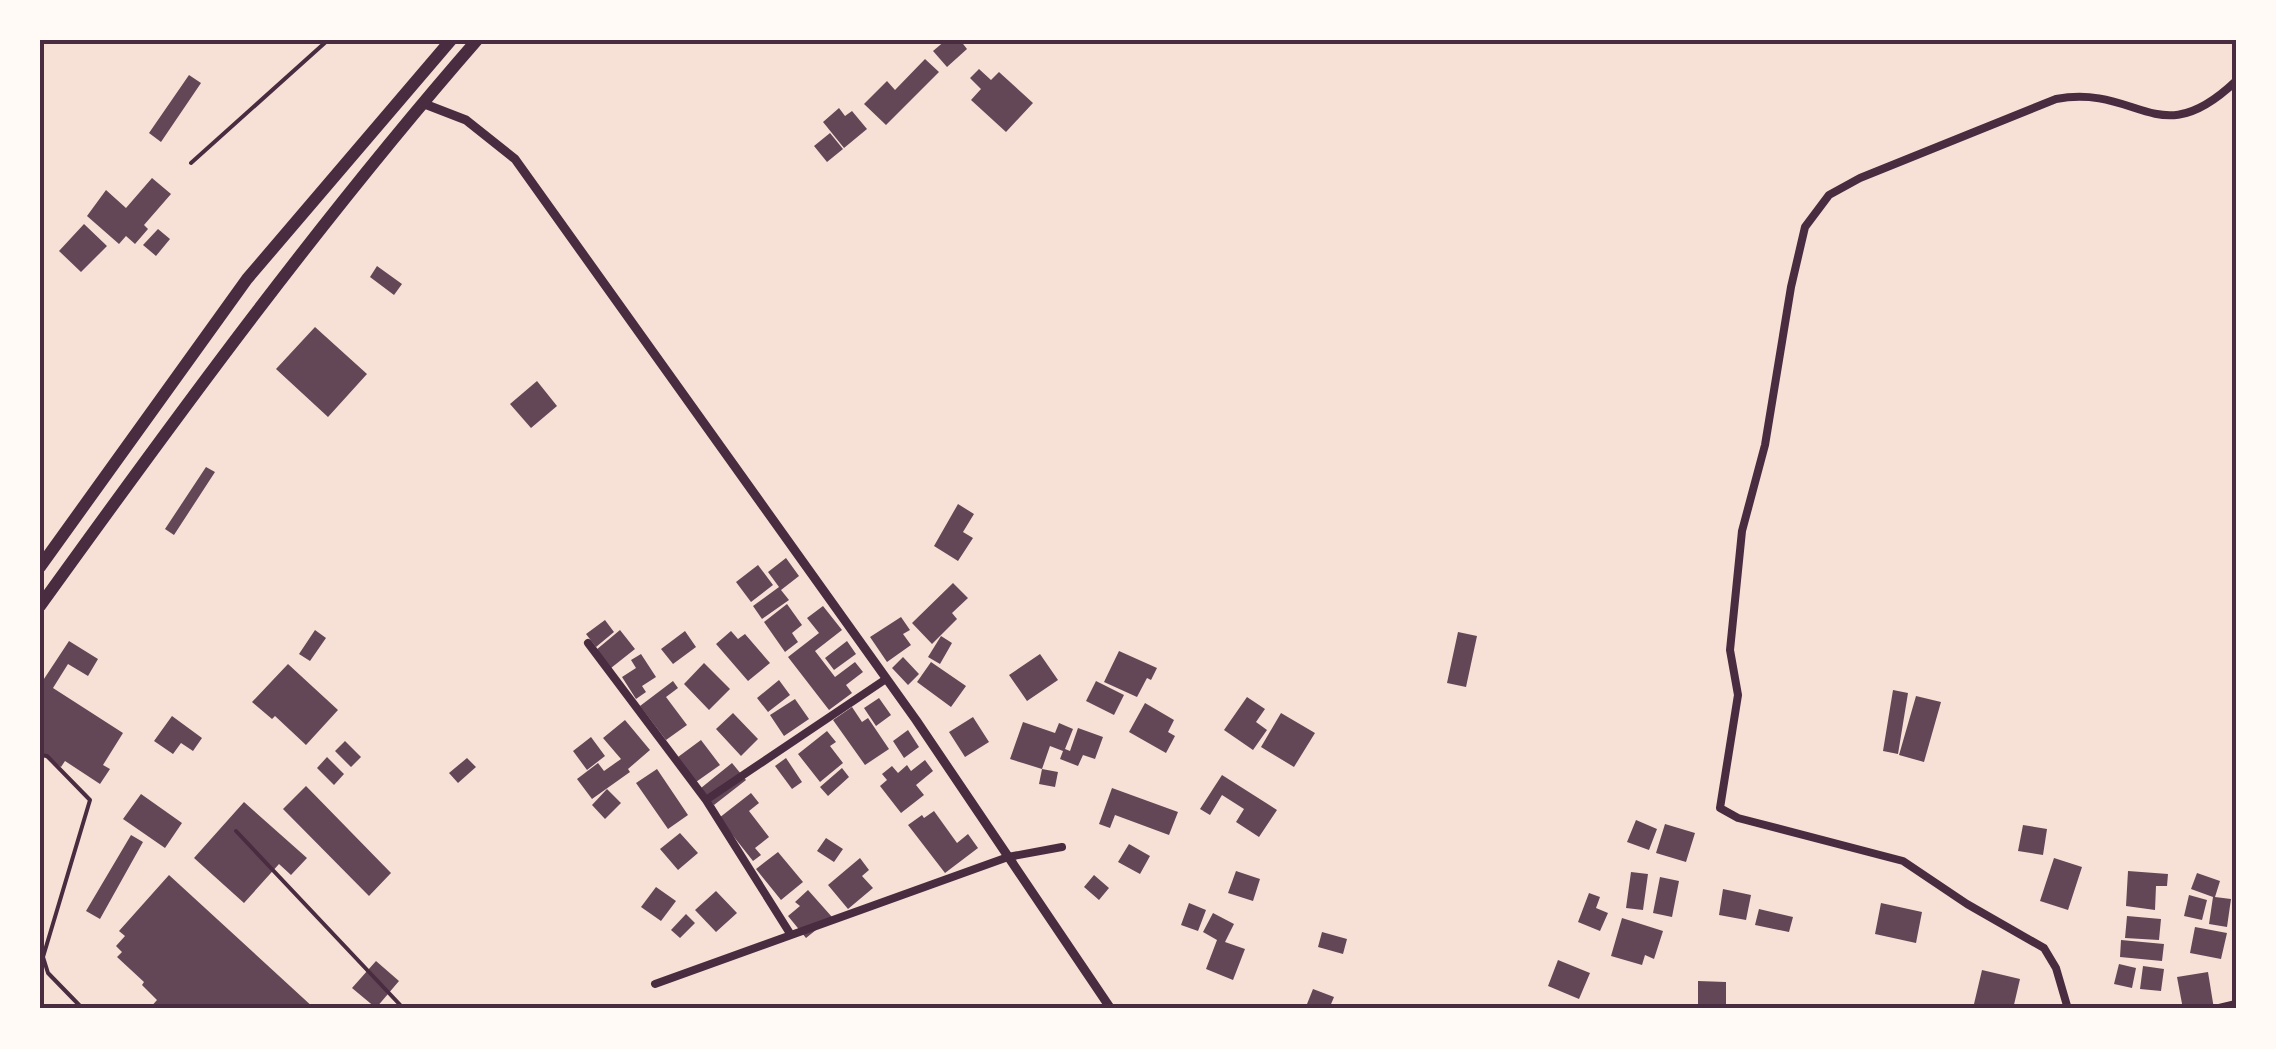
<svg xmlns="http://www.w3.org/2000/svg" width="2276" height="1049" font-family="'PT Sans Narrow',sans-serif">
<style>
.building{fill:#644757}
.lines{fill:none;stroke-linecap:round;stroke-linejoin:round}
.service{stroke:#4a2c40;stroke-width:4}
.minor{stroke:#4a2c40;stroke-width:8}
.tertiary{stroke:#4a2c40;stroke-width:9}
.trunk{stroke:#4a2c40;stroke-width:12}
.neatline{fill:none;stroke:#4a2c40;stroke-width:4}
</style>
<rect width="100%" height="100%" fill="#f7e1d7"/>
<path class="building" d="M946 40H960L967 49 947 67 933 51Z
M925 59 939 72 886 125 864 104 887 81 895 90Z
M979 69 991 80 999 72 1033 103 1006 132 971 100 981 89 970 78Z
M189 75 201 83 161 142 149 133Z
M839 108 845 116 852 111 867 129 844 148 823 122Z
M830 133 843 149 827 162 814 146Z
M152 178 171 194 144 225 148 229 135 244 126 236 119 244 87 216 106 190 126 208Z
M84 224 107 246 81 272 59 251Z
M158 229 170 239 156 256 143 245Z
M377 266 402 284 394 295 370 277Z
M315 327 367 374 328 417 276 369Z
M537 381 557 406 531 428 510 404Z
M206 467 215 472 174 535 165 529Z
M958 504 974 514 963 532 973 538 958 561 934 546Z
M786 558 799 576 781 590 789 600 762 619 753 606 779 587 768 572Z
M758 565 773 585 751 602 736 582Z
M953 583 968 598 952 613 957 619 932 644 912 623Z
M787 604 802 625 792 633 798 642 785 652 764 622Z
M823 606 842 630 815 651 835 677 855 662 863 672 846 685 852 693 829 710 788 657 819 633 807 618Z
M901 617 910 630 903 634 911 645 887 662 870 637Z
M605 620 614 632 596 647 586 634Z
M315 630 326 638 310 661 299 654Z
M620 630 635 649 611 668 596 650Z
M685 631 696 647 673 664 661 649Z
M731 631 738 639 745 634 770 663 748 681 716 644Z
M1458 632 1477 636 1466 687 1447 683Z
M941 636 952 643 940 664 928 657Z
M69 641 98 659 88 676 68 664 53 688 123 733 103 765 110 769 100 784 65 761 61 767 40 754V685Z
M847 641 856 654 834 670 825 658Z
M1119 651 1157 668 1151 680 1147 678 1137 697 1104 682Z
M641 654 656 677 642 686 646 692 636 699 622 677 636 668 631 660Z
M1040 654 1058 680 1027 701 1009 675Z
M903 657 919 674 908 685 892 668Z
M931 662 966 686 951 707 917 682Z
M704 663 730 689 709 710 684 684Z
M288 664 338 710 306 745 275 716 272 719 252 702Z
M779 680 790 695 768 712 757 698Z
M673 681 678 688 666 697 687 725 666 740 640 706Z
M1096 681 1124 695 1114 715 1086 701Z
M1893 690 1908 693 1898 754 1883 751Z
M1916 696 1941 702 1924 762 1899 755Z
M1247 697 1265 709 1256 722 1267 730 1253 750 1224 730Z
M879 698 891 715 876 726 864 708Z
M795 699 809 719 784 736 770 715Z
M1145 703 1174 720 1168 732 1175 736 1166 753 1129 732Z
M852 707 862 722 868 718 889 749 865 765 833 720Z
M733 713 758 739 741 756 716 729Z
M1281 713 1315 733 1294 767 1261 747Z
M172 716 202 738 193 751 181 743 173 754 154 741Z
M973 717 989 742 965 757 949 732Z
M625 720 650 750 628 769 630 772 592 799 577 779 598 763 604 771 621 759 603 738Z
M1023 722 1055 733 1059 723 1073 729 1065 749 1070 751 1078 728 1103 737 1095 759 1083 755 1078 766 1060 759 1063 751 1050 746 1042 769 1058 772 1055 787 1039 784 1042 769 1010 759Z
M908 730 919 747 904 758 893 741Z
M827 731 836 742 830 746 843 763 820 782 798 754Z
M591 737 605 756 587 770 573 751Z
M701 740 720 765 696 782 678 757Z
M345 741 361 757 351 767 335 751Z
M327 757 344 774 334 785 317 768Z
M467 758 476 767 458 783 449 773Z
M786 758 802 782 792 789 775 766Z
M925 760 933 771 916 785 924 795 901 813 880 786 887 780 882 774 892 766 898 773 907 765 911 771Z
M732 763 746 780 714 805 701 788Z
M842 768 849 777 828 796 820 787Z
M657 769 688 815 668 829 636 783Z
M1222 775 1277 810 1259 837 1236 822 1244 809 1222 795 1210 815 1200 809Z
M306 786 391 873 369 896 283 809Z
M1112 788 1178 812 1169 835 1115 815 1110 828 1099 824Z
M607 789 621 803 605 819 592 805Z
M751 793 759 803 749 811 769 837 755 848 761 855 753 861 719 818Z
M141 794 182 823 165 848 123 819Z
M244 802 307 858 291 875 279 864 244 903 194 858Z
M934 811 957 843 968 834 978 848 945 873 908 825 922 815 924 818Z
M1636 820 1657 829 1649 850 1627 842Z
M1665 824 1695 833 1686 862 1656 853Z
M2023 825 2047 829 2043 855 2018 851Z
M680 833 698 853 678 870 660 849Z
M131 835 143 842 100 919 86 911Z
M826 838 843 849 834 862 817 851Z
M1129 844 1150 856 1140 874 1118 862Z
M778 852 803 882 781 900 756 869Z
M860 858 869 870 862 876 873 888 848 909 828 885Z
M2054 858 2082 867 2068 910 2040 901Z
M1236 871 1260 879 1253 901 1228 893Z
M2128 871 2168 874 2167 886H2156L2155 910 2126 906Z
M1631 872 1648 874 1643 910 1626 908Z
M2197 873 2220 881 2215 897 2231 899 2227 927 2209 924 2213 897 2191 889Z
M169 875 315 1009H149L157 1000 142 985 144 982 117 957 122 952 116 946 125 936 119 931Z
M1094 875 1109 888 1099 900 1084 887Z
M1660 877 1679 881 1672 917 1653 913Z
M656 887 676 901 661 921 641 907Z
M1723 889 1751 895 1746 920 1719 915Z
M808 890 832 917 806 938 788 916 800 906 795 902Z
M716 891 737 913 716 932 695 910Z
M1589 893 1600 897 1596 908 1608 913 1600 931 1578 922Z
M2189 895 2207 900 2202 920 2184 916Z
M1189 903 1206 910 1198 931 1181 925Z
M1881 903 1922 912 1916 943 1875 934Z
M1759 909 1793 917 1789 932 1755 925Z
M1213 913 1234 924 1225 942 1245 949 1233 980 1206 969 1217 940 1203 932Z
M686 914 695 923 680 938 671 930Z
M2127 916 2161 919 2159 940 2125 938Z
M1622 918 1663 931 1654 959 1645 955 1642 965 1611 956Z
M2195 927 2227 933 2221 959 2190 953Z
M1322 932 1347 939 1343 954 1318 947Z
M2121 940 2164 944 2162 961 2120 957Z
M1558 960 1590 973 1579 999 1548 986Z
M376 961 399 981 376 1008 352 988Z
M2119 964 2136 968 2132 988 2114 984Z
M2143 966 2164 969 2161 991 2140 989Z
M1982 970 2020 979 2013 1009 1974 1004Z
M2208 972 2214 1009H2183L2177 977Z
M1698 981 1726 982V1008L1698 1007Z
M1313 989 1334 997 1329 1009H1305Z"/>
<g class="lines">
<path class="service" d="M191 163 328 40
M40 755 47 756 90 800 43 957 48 973 83 1009
M236 831 404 1009"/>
<path class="minor" d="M588 643 706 800 791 935
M706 800 886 679
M655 984 1008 857 1062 847
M2068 1009 2056 968 2044 948 1967 904 1903 861 1738 818 1720 808 1738 695 1730 650 1742 531 1765 445 1791 287 1805 227 1829 195 1860 178 2056 99C2140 84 2158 155 2236 81
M2215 1009 2236 1004"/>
<path class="tertiary" d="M422 103 466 120 515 159 916 720 1111 1009"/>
<path class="trunk" d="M40 567 247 279 451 40
M40 606C179 413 320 220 477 40"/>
</g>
<rect width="2276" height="1049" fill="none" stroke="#fffaf5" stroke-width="85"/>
<rect x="42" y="42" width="2192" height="964" class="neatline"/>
</svg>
